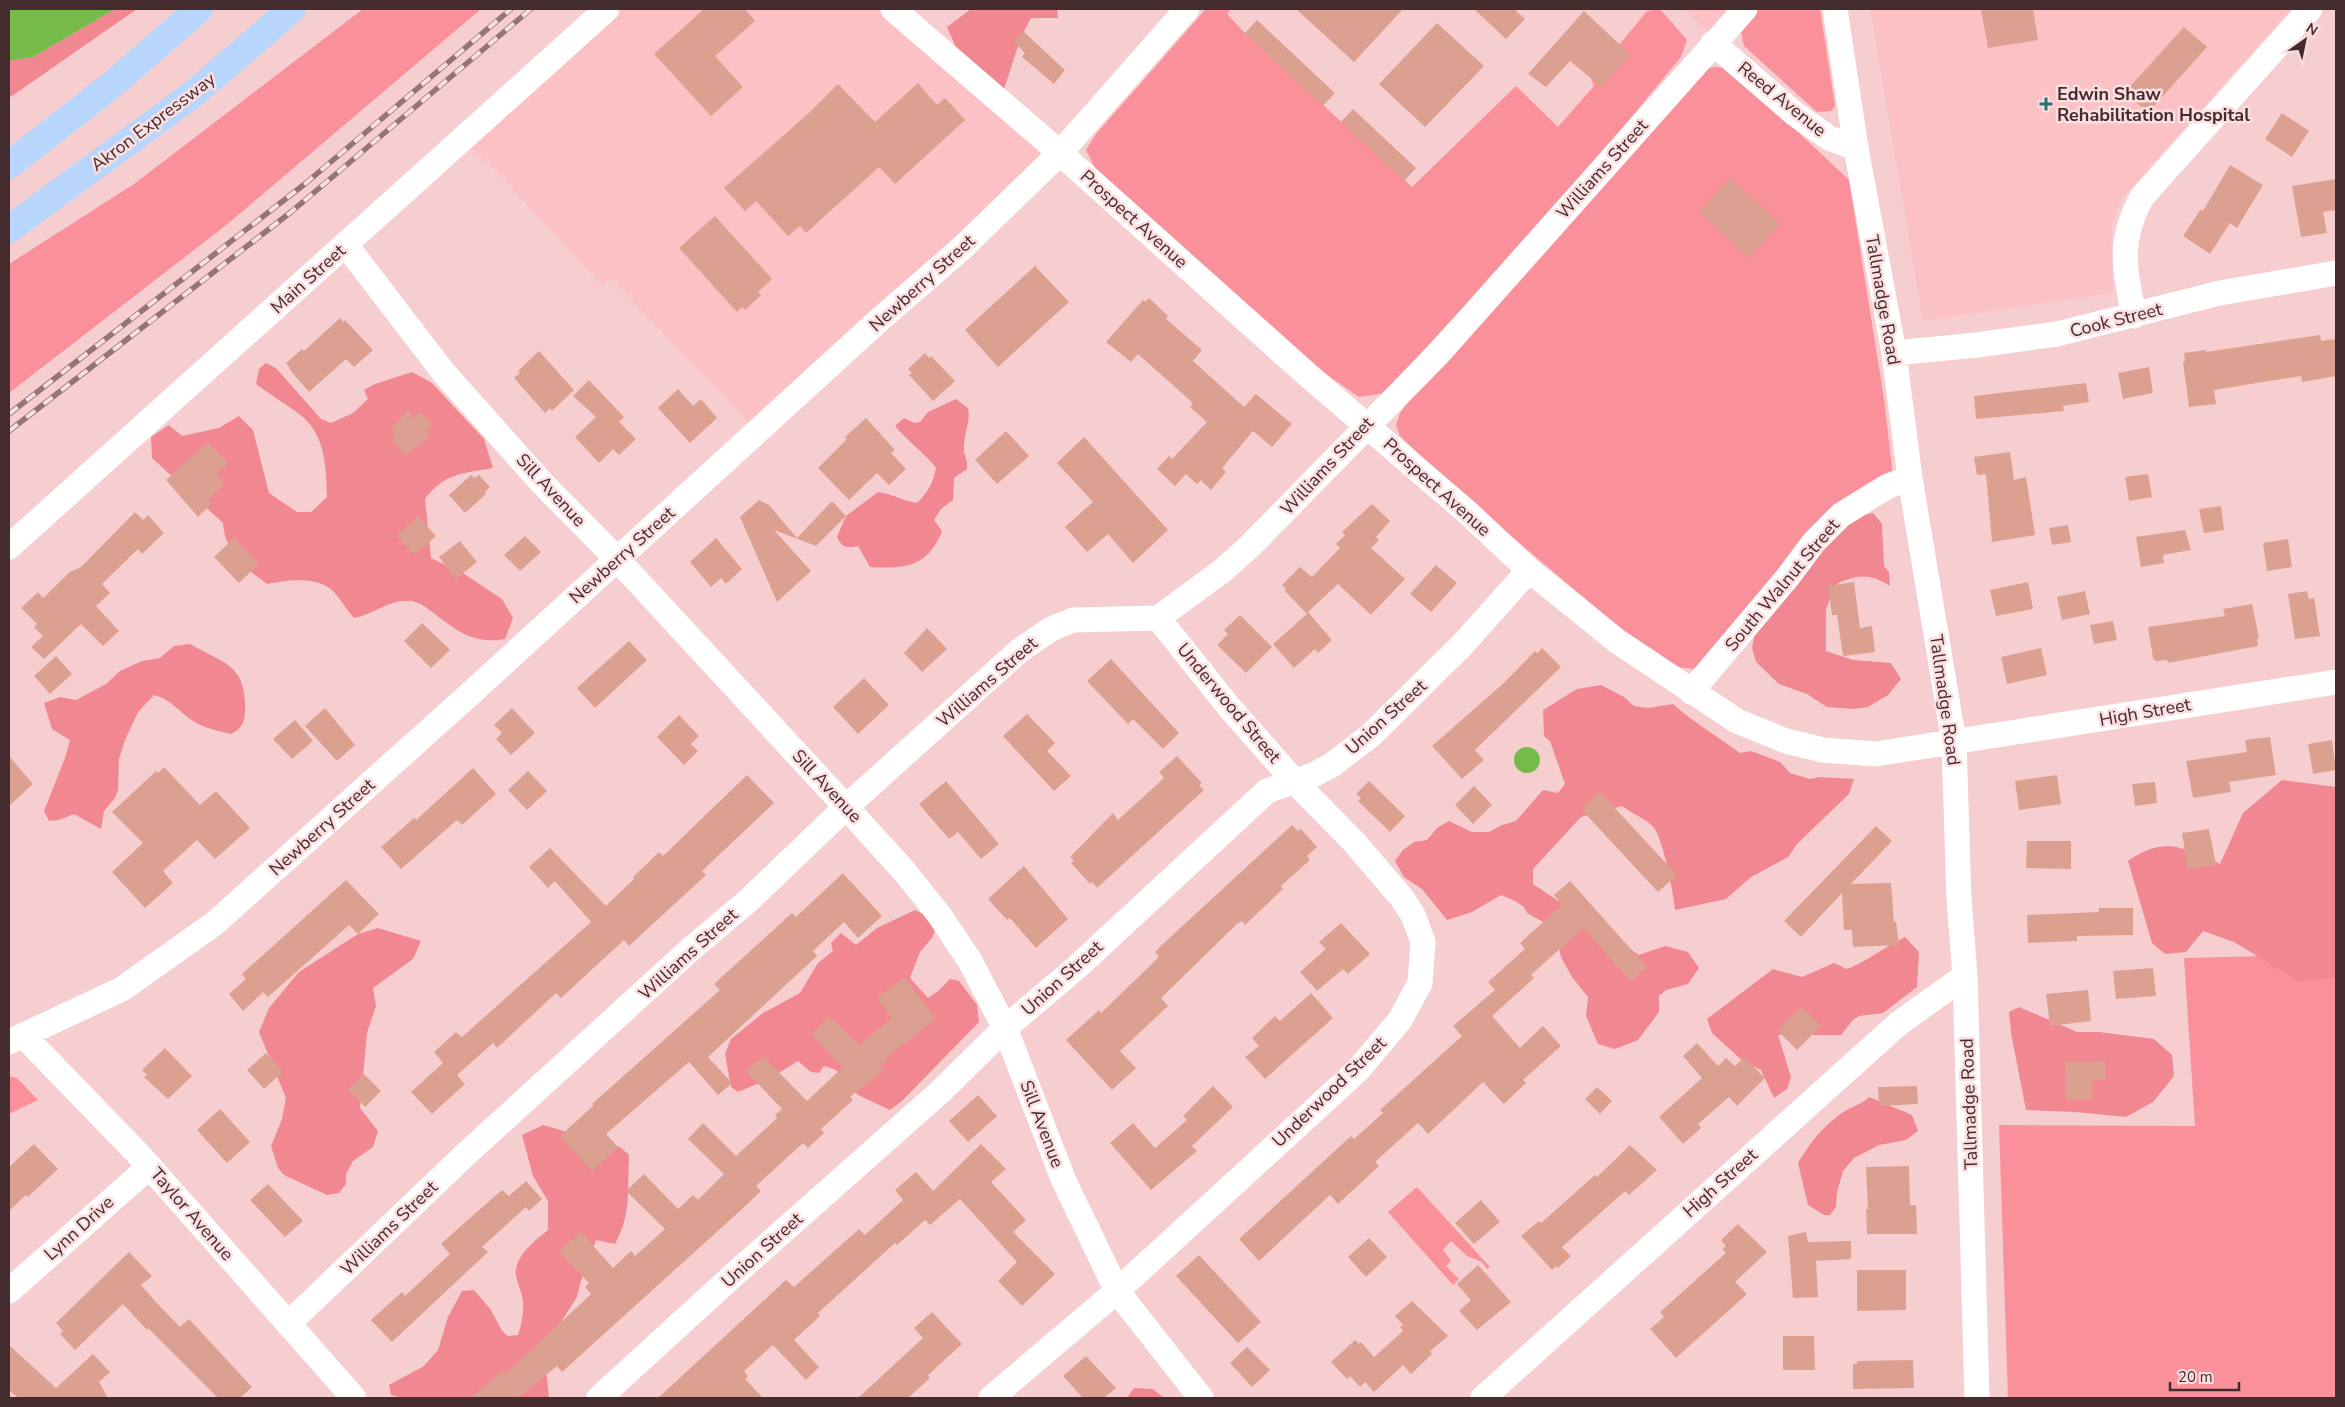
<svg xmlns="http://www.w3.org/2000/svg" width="2345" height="1407" font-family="'Nunito Sans',sans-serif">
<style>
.built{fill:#fcc1c4}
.green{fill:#fa9099}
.forest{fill:#f18791}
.water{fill:#76bb49}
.building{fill:#dca091}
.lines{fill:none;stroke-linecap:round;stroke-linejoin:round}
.minor{stroke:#fff;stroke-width:25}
.highway{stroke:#b8d5fb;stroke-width:28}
.rail-casing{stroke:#947476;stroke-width:5.5}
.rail{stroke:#fbdfe0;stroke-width:4;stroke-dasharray:11;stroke-linecap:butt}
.poi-dot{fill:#297473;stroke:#fbdfe0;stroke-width:2}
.labels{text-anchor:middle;stroke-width:5;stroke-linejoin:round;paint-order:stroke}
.poi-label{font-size:18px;font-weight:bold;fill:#442b2d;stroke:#fbdfe0;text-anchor:start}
.street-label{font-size:18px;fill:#442b2d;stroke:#fbdfe0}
</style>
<rect width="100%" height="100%" fill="#f7ced0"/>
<path class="built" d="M607 9H893L1060 153 757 431 611 278 602 286 497 172 462 139Z
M1683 9H1738L1713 36Z
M1870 9H2291L2121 199 2111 228 2113 293 1923 321Z"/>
<path class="green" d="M363 9H481L225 226 9 393V264L134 184Z
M1206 9H1231L1227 14 1245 33 1412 187 1516 86 1558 127 1594 86 1591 79 1647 11 1660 9 1687 40 1681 57 1624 126 1540 224 1384 393 1359 397 1326 374 1095 168 1086 150 1096 134Z
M1759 9H1820L1835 106 1831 111 1817 112 1744 46 1741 31Z
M1714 67 1730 68 1849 180 1884 399 1893 476 1706 660 1693 669 1677 667 1625 632 1460 493 1400 436 1396 425 1400 413 1426 377 1703 70Z
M2336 872V1398H2008L1999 1125 2195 1126 2184 958 2266 956Z
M9 1076 17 1078 38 1100 9 1114Z
M1417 1187 1490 1267 1487 1269 1482 1262 1467 1256 1451 1241 1443 1250 1451 1261 1446 1266 1459 1279 1453 1285 1388 1212Z"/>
<path class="forest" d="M115 9H137L9 98V61L33 57Z
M971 9H1057L1058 18H1031L1021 37 1004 89 961 59 947 27Z
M266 363 276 368 321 419 331 423 353 413 368 399 364 390 375 384 412 372 432 383 484 439 493 468C464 473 444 473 425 499L431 558 466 575 502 599 513 618 505 639C475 644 459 633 435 614 428 609 422 603 412 601 391 598 374 614 354 618 346 609 340 598 332 590 316 576 286 580 267 584 246 569 224 550 223 523L152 458 151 437 169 425 182 436 219 428 239 416 253 430 269 493 297 512H311L327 497C326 470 326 438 304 418 289 405 271 396 256 384L259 369Z
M956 399 968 408C971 423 963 434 964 449 964 456 968 460 967 469L954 478 953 500 941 509 934 520 942 531C928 567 905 569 870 567L858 546C847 548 842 548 837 537L846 516 878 492C893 494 903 501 917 503 928 492 933 483 936 468 924 452 908 442 895 426L904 418 914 423 920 422 928 412Z
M1873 513 1882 524 1884 566 1889 572 1890 586C1871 573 1855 574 1835 585L1826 609V651L1853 660 1891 663 1901 679 1888 695 1868 707 1854 709 1827 707 1807 694 1779 684 1756 662 1752 648 1756 627 1801 567 1859 516Z
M190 644C223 663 246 664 245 709 245 721 242 729 231 734 218 731 204 728 193 721 179 712 171 699 154 695L138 712 125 740 119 759 118 790 115 798 104 811 101 829 74 814 59 820 49 821 44 811 65 758 70 740 52 729 44 703 60 697 76 700 106 684 120 671 142 661 160 658 174 646Z
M1601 685 1624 697 1634 706 1648 708 1673 704C1694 723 1717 736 1740 753L1751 751 1767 757 1780 762 1790 773 1810 779 1820 777 1854 779 1849 794 1797 844 1788 857 1751 877 1726 899 1675 910C1674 895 1663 839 1654 828 1647 819 1631 813 1622 806L1581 817 1533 869V884L1639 955 1665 946 1688 952 1699 968 1688 984 1666 990 1659 996V1012L1638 1040 1615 1049 1598 1044 1586 1016 1588 997 1572 977 1561 957 1556 935 1549 925 1527 913 1524 907 1515 901 1501 895 1472 912 1447 920 1422 889 1404 877 1395 861 1403 850 1414 842 1427 840 1437 828 1449 821 1472 832H1489L1502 825 1516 821 1543 790 1558 793 1565 784 1550 741 1544 736 1543 710 1577 689Z
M2282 780 2336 787V977L2300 982 2234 942 2203 931 2186 952 2165 954 2152 943 2128 861C2164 836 2183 847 2220 864L2243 813Z
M915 910 929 917 935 930 932 938 920 952 910 978 928 998 938 991 950 979 959 981 977 1005 979 1022 902 1101 890 1110 858 1095 836 1070 824 1066 819 1073 811 1072 798 1061 769 1079 738 1092 731 1087 725 1054 731 1039 763 1013 800 993 818 963 833 951 831 943 841 933 856 945 877 928Z
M378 928 421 941 413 959 373 988 376 1006 367 1033 360 1108 378 1131 373 1147 353 1161 346 1174V1184L339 1193 327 1195 284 1175 278 1168 271 1146 282 1119 286 1098 259 1032 269 1008 299 972 358 934Z
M1905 937 1919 952 1917 987 1883 1013 1859 1016 1853 1020 1841 1035H1778L1791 1077 1787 1089 1774 1098 1761 1070 1744 1062 1712 1033 1707 1019 1773 969 1802 977 1834 963 1847 969C1868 961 1884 947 1905 937Z
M2019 1007 2077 1032H2099L2154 1039 2172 1055 2174 1076 2153 1102 2126 1117 2076 1112 2026 1110 2011 1033 2009 1012Z
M1869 1097 1912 1115 1918 1131 1906 1140 1879 1145 1854 1158 1843 1171 1837 1192 1836 1207 1830 1215H1824L1808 1205 1798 1163C1812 1140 1823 1126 1845 1111 1853 1106 1862 1104 1869 1097Z
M543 1125 620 1147 629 1155C627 1188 632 1214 615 1244L596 1240 580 1284 577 1297 544 1349 549 1398H403L391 1395 389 1385 424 1366 438 1350 448 1317 462 1291 474 1290 491 1310 502 1331 508 1336 518 1335C522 1324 524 1311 523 1300 521 1287 513 1278 517 1265 521 1251 537 1239 548 1230V1201L533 1176 522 1135Z
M1134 1388 1153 1389 1164 1398H1127Z"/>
<path class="water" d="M9 9H115L33 57 9 61Z
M1514 760a13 13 0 1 1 26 0a13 13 0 1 1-26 0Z"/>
<path class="building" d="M704 9H745L755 21 715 56 743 87 711 116 654 54Z
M1296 9H1403L1354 62Z
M1474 9H1514L1525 19 1506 39Z
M1981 9H2033L2038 40 1988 48Z
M1584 11 1630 54 1602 87 1570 61 1546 87 1528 74Z
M1257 20 1335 93 1323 106 1245 33Z
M1437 23 1484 66 1425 127 1379 84Z
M2184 27 2207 47 2148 113 2125 92Z
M1023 31 1065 70 1054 84 1022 57 1025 53 1013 41Z
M918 83 937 105 945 98 965 120 895 184 879 167 806 233 800 226 788 236 756 201 745 211 724 188 810 112 838 84 875 122Z
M1353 109 1416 168 1404 181 1341 122Z
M2282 113 2309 131 2292 157 2265 139Z
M2230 165 2263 185 2237 228 2230 223 2210 254 2183 236 2201 209 2203 211Z
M1730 178 1780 224 1748 258 1699 211Z
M2336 179V210L2323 212 2327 233 2301 237 2292 186Z
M715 216 772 279 758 292 761 295 745 310 742 307 737 312 679 248Z
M1035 266 1069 302 998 367 965 330Z
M1149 298 1168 316 1166 319 1202 350 1193 361 1244 407 1256 394 1292 424 1272 447 1253 431 1222 468 1226 472 1211 490 1201 480 1197 484 1186 474 1175 486 1157 469 1169 456 1172 459 1207 422 1190 407 1193 403 1138 354 1131 362 1106 342 1143 300 1145 302Z
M340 318 343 322 345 320 373 350 354 367 346 359 309 392 289 369 290 368 286 363 302 349 304 351Z
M2320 335 2321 341 2336 339V376L2302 382 2301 376 2214 390 2216 404 2189 407 2183 362 2185 361 2184 353 2206 350V352Z
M539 351 574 390 552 411 550 408 545 413 514 378 520 373 518 371Z
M925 353 929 358 931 356 955 381 933 401 909 375 912 373 908 369Z
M2149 367 2153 393 2123 399 2118 373Z
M589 380 624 417 619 422 636 439 619 455 613 449 599 463 575 437 596 417 573 396Z
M2086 383 2089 402 2063 406 2064 411 1976 419 1974 396Z
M678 389 693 406 701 399 717 418 690 443 658 408Z
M408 411 414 418 420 412 432 425 426 431 430 435 405 456 391 440 396 435 391 429Z
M866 418 895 450 891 453 906 469 889 485 877 473 849 500 818 468 847 439 845 437Z
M1006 431 1029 456 997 484 975 460Z
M1084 437 1168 530 1133 563 1108 534 1087 552 1065 527 1093 502 1057 463Z
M208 442 228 464 216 474 225 484 208 499 212 503 198 517 166 480Z
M2010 452 2014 480 2026 477 2035 535 1992 542 1986 474 1977 475 1974 457Z
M2148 474 2152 497 2129 501 2125 477Z
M471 475 475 478 479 475 490 487 485 492 486 494 465 513 449 495Z
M759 500 769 505 797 538 832 501 846 516 816 546 774 530 811 571 777 602 740 517Z
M1372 504 1390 521 1376 537 1379 540 1371 548 1405 579 1371 615 1338 584 1308 612 1332 640 1318 653 1315 649 1294 668 1273 644 1307 614 1285 591 1286 589 1282 585 1300 567 1312 577 1340 548 1336 544 1345 535 1342 532Z
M2221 506 2224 530 2204 533 2199 509Z
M135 512 143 520 148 515 164 533 142 554 138 549 102 584 110 593 96 606 119 631 103 646 81 624 44 659 31 647 43 636 34 627 37 624 21 608 38 592 43 598 70 572 81 567Z
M418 516 436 536 415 555 396 536Z
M2068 525 2071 542 2052 545 2049 528Z
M2185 530 2191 550 2163 555 2164 563 2141 567 2136 537Z
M525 536 541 552 520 571 504 555Z
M234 538 259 564 239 583 214 557Z
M716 538 742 569 726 584 721 578 711 587 690 562Z
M2288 539 2292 567 2267 571 2263 543Z
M460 541 477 562 456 579 439 557Z
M1436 565 1457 583 1431 612 1410 594Z
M1854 582 1860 628 1872 626 1875 652 1843 656 1837 615H1832L1828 586Z
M2028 582 2033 609 1996 616 1990 590Z
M2085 591 2090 614 2062 620 2057 597Z
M2307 591 2309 599 2314 598 2320 636 2295 639 2288 594Z
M2252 604 2259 638 2257 639 2258 646 2168 663 2167 660 2156 661 2153 658 2148 627 2225 616 2223 609Z
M1240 615 1272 647 1246 673 1217 645 1228 634 1224 630Z
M2113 621 2117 640 2094 644 2090 625Z
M422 623 450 650 431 668 404 641Z
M927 628 947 649 922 672 904 653Z
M629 641 647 660 595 708 577 688Z
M1542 648 1561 667 1475 750 1484 760 1462 779 1432 746 1506 681 1535 651 1537 653Z
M2041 648 2047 675 2007 684 2001 657Z
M56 656 72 674 50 694 34 676Z
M1111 659 1179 733 1163 749 1133 719 1128 724 1087 681Z
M864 678 889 705 858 734 833 707Z
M325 708 355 745 337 761 305 726Z
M512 708 535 733 511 755 496 739 502 733 494 725Z
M1027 714 1055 743 1047 751 1071 776 1054 791 1003 736Z
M679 715 699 736 691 744 698 751 684 765 657 737Z
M295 720 313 741 292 759 273 739Z
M2270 737 2276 775 2229 782 2231 792 2193 798 2186 761 2247 752 2245 740Z
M2332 740 2336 770 2313 774 2308 744Z
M9 756 33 784 9 806Z
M1177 756 1202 783 1199 785 1204 790 1097 888 1092 882 1090 884 1071 863 1074 861 1070 857 1113 813 1118 820 1164 778 1159 772Z
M164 767 200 805 216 791 250 828 215 859 197 840 163 871 173 883 145 908 112 872 143 843 112 812 156 771 158 773Z
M473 768 496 794 462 825 457 820 401 869 381 847 414 818 416 820Z
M528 771 547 791 527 810 508 790Z
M747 775 774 803 702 871 706 875 629 946 624 940 561 998 556 993 497 1048 493 1043 457 1075 465 1084 432 1114 411 1092 443 1063 434 1052 456 1032 462 1037 591 922 555 881 548 888 529 867 550 848 606 906 634 879 633 877 659 852 663 856Z
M2057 775 2061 804 2019 810 2015 781Z
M946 781 999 844 981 859 958 832 949 839 919 804Z
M1369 781 1405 816 1390 832 1358 801 1361 798 1356 794Z
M2155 782 2157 803 2135 806 2132 784Z
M1474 786 1492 805 1473 824 1455 805Z
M1600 792 1677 875 1658 892 1581 809Z
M1292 825 1298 831 1301 829 1317 847 1307 856 1310 860 1281 886 1283 889 1245 925 1242 921 1237 924 1161 998 1168 1006 1120 1051 1136 1068 1112 1090 1066 1040 1099 1010 1101 1013 1159 957 1155 952 1165 942Z
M1876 826 1892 841 1851 884 1891 883 1894 922H1896L1899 945 1853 947 1852 930H1844L1842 893 1801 937 1784 921Z
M2209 829 2216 865 2188 869 2182 833Z
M2027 841H2071V869L2026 868Z
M1024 866 1068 919 1036 948 1010 918 1007 920 988 899Z
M843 873 882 916 858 938 844 922 813 951 817 956 708 1057 732 1083 718 1095 689 1062 606 1134 618 1147 592 1171 560 1136 594 1105 592 1104 720 990 714 984 792 913 796 917Z
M346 880 379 914 358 934 349 925 268 997 263 992 243 1011 229 994 246 979 242 974Z
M1570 881 1647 967 1631 981 1583 928 1531 975 1534 978 1492 1016 1520 1048 1543 1026 1561 1046 1523 1080 1526 1083 1504 1104 1483 1082 1428 1134 1418 1123 1375 1162 1379 1166 1338 1204 1330 1195 1259 1261 1239 1239 1351 1136 1354 1139 1383 1113 1380 1110 1462 1036 1453 1026 1495 990 1488 982 1525 949 1520 943 1562 905 1554 895Z
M2099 908H2133V935L2077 936V941L2028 943 2027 915 2099 912Z
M1341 923 1370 954 1348 974 1343 969 1317 991 1300 972 1326 949 1319 942Z
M2153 968 2156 996 2116 999 2113 971Z
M904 977 936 1019 887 1057 889 1059 879 1067 884 1070 850 1097 853 1100 821 1129 824 1133 808 1148 803 1143 756 1186 761 1191 741 1210 562 1372 557 1366 518 1398H470L503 1370 506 1374 591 1294 585 1287 589 1283 559 1251 581 1232 613 1268 631 1251 635 1256 665 1229 626 1191 644 1174 678 1209 693 1195 698 1200 724 1174 688 1139 703 1123 736 1156 777 1118 775 1115 782 1109 746 1071 763 1056 807 1101 843 1067 811 1034 829 1016 859 1045 892 1018 877 998Z
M2088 990 2091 1021 2050 1026 2046 994Z
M1311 993 1333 1018 1265 1079 1245 1057 1259 1046 1252 1038 1275 1016 1280 1021Z
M1801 1007 1821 1026 1797 1050 1778 1031Z
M1697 1043 1718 1066 1726 1058 1735 1066 1744 1057 1765 1078 1737 1106 1729 1097 1698 1124 1701 1128 1683 1144 1659 1117 1702 1078 1683 1056Z
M165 1048 192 1076 168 1099 144 1077 147 1075 142 1070Z
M266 1053 283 1072 264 1089 247 1070Z
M2106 1061V1080H2092V1100H2066L2065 1062Z
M364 1074 381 1091 365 1107 348 1089Z
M1213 1086 1233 1107 1192 1146 1197 1151 1151 1190 1110 1143 1133 1123 1155 1148 1187 1120 1183 1116Z
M1917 1086 1918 1104 1879 1106 1878 1087Z
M1597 1087 1612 1101 1600 1114 1585 1099Z
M978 1095 997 1116 968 1142 949 1121Z
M220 1109 250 1142 227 1163 197 1130Z
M34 1144 58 1169 28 1197 26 1195 9 1211V1167Z
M981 1144 1006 1169 991 1182 1026 1220 1013 1232 1055 1274 1022 1306 998 1281 1017 1262 960 1199 930 1225 925 1220 897 1245 895 1243 818 1313 820 1316 794 1340 819 1367 806 1380 773 1345 744 1371 748 1376 745 1379 763 1398H658L786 1280 794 1287 859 1229 865 1235 903 1200 895 1190 916 1172 933 1191Z
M1630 1145 1657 1170 1629 1195 1625 1191 1562 1247 1571 1256 1558 1268 1556 1266 1552 1270 1521 1236 1539 1221 1541 1223 1595 1175 1597 1177Z
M1909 1166 1910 1205H1916L1917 1234H1867L1866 1209H1868L1866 1167Z
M526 1181 542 1199 529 1211 526 1207 482 1247 488 1252 392 1342 371 1320 402 1292 405 1296 450 1254 441 1244 462 1225 502 1190 509 1196Z
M268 1184 303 1221 285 1237 250 1200Z
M1481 1200 1500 1222 1474 1244 1455 1223Z
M1738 1224 1767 1252 1735 1282 1747 1294 1676 1358 1650 1329 1664 1317 1660 1312 1726 1253 1722 1249 1726 1246 1721 1240Z
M1806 1232 1808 1242 1851 1241V1259L1816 1261 1818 1297 1793 1298 1788 1236Z
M1369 1238 1387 1257 1366 1277 1348 1257Z
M129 1252 152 1276 141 1285 154 1300 180 1327 189 1319 252 1387 240 1398H218L148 1328 147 1330 123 1304 75 1350 60 1334 63 1331 56 1323Z
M1199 1255 1261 1322 1238 1343 1176 1276Z
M1478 1265 1511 1302 1477 1330 1459 1311 1471 1300 1457 1284Z
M1857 1270H1906V1310L1857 1311Z
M1412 1301 1448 1336 1430 1351 1432 1354 1411 1374 1403 1365 1374 1392 1365 1382 1360 1387 1350 1376 1347 1379 1331 1362 1355 1340 1359 1344 1361 1342 1374 1357 1403 1331 1400 1327 1403 1325 1395 1316Z
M932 1312 962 1344 928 1375 930 1378 908 1398H858L923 1338 914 1328Z
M1783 1336H1814L1815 1370H1783Z
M9 1345 56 1388 93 1354 110 1372 99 1382 108 1398H18L9 1390Z
M1247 1347 1270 1370 1252 1387 1230 1363Z
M1086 1356 1116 1388 1104 1398H1083L1063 1376Z
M1913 1360 1914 1388 1853 1389V1364H1857V1361Z"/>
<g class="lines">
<path class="minor" d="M893 9 1060 153 1303 371 1467 512 1529 570 1617 641 1737 721 1786 741 1823 750 1875 754 2336 682
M1835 9 1856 148 1894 353 1910 478 1954 742 1959 899 1965 976 1977 1398
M1713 43 1795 114 1829 138 1856 148
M346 245 444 373 542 483 617 559 846 807 905 872 940 916 970 961 1005 1028 1064 1181 1117 1291 1201 1398
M2134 316C2125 269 2117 242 2142 197L2310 9
M1894 353 1977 345 2057 334 2220 293 2336 273
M9 547 607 9
M1691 692 1787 578 1814 542 1841 515 1888 486 1910 478
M24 1036 142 1158 354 1398
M9 1042 122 989 215 923 471 693 878 321 962 248 1060 153 1187 9
M9 1291 149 1167
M288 1324 466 1154 692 948 749 900 846 807 1019 651 1051 629 1073 620 1158 618 1222 571 1249 547 1440 352 1745 9
M599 1398 738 1271 940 1092 1005 1028 1076 968 1267 791 1313 775 1332 765 1371 735 1463 644 1529 570
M991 1398 1117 1291 1358 1070 1400 1020 1420 983 1423 942 1413 915 1402 898 1354 842 1296 783 1229 707 1158 618
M1483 1398 1898 1024 1965 976"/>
<path class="highway" d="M9 165 114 83 199 9
M9 229 192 95 292 9"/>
<defs>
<path id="rail" d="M9 414 306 183 511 9
M9 431 291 212 531 9"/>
</defs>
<use href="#rail" class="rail-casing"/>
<use href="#rail" class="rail"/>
</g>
<path class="poi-dot" d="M2043.5 96.5h5v5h5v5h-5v5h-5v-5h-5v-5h5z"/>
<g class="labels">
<g class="poi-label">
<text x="2057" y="100">Edwin Shaw<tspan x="2057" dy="21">Rehabilitation Hospital</tspan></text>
</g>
<g class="street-label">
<text transform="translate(1782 99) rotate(39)" y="6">Reed Avenue</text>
<text transform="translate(153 122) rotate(-37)" y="6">Akron Expressway</text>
<text transform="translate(1602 169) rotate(-48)" y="6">Williams Street</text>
<text transform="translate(1134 219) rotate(42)" y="6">Prospect Avenue</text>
<text transform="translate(308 279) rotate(-42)" y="6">Main Street</text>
<text transform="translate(922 283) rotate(-42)" y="6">Newberry Street</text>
<text transform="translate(1883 300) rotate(80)" y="6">Tallmadge Road</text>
<text transform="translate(2116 320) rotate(-14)" y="6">Cook Street</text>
<text transform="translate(1327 466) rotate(-47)" y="6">Williams Street</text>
<text transform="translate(1437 487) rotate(42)" y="6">Prospect Avenue</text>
<text transform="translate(551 490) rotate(47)" y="6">Sill Avenue</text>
<text transform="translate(622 555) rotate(-42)" y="6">Newberry Street</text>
<text transform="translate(1782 585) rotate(-50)" y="6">South Walnut Street</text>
<text transform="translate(987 682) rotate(-41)" y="6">Williams Street</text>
<text transform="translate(1945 700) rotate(82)" y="6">Tallmadge Road</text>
<text transform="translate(1229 703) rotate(50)" y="6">Underwood Street</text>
<text transform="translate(2145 712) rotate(-10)" y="6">High Street</text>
<text transform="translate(1386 717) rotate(-42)" y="6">Union Street</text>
<text transform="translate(827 786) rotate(47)" y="6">Sill Avenue</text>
<text transform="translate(322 827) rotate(-42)" y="6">Newberry Street</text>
<text transform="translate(688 954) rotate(-42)" y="6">Williams Street</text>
<text transform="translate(1062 978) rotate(-42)" y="6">Union Street</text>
<text transform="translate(1329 1092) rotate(-44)" y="6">Underwood Street</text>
<text transform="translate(1969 1104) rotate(-92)" y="6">Tallmadge Road</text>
<text transform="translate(1042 1124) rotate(69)" y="6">Sill Avenue</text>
<text transform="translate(1720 1183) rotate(-42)" y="6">High Street</text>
<text transform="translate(192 1214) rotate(49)" y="6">Taylor Avenue</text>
<text transform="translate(79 1228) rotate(-42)" y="6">Lynn Drive</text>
<text transform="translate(389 1228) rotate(-44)" y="6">Williams Street</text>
<text transform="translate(762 1250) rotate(-42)" y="6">Union Street</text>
</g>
</g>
<rect width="2345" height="1407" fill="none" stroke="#442b2d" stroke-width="20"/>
<g transform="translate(2305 40) rotate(33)" stroke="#fbdfe0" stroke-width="4" paint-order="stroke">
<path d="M0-4L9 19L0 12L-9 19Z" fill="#442b2d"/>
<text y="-8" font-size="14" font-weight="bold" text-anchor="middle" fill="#442b2d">N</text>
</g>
<path d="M2170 1382v8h69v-8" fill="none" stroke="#442b2d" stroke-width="2.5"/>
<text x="2178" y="1382" font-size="15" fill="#442b2d" stroke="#fbdfe0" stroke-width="4" paint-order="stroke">20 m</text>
</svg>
